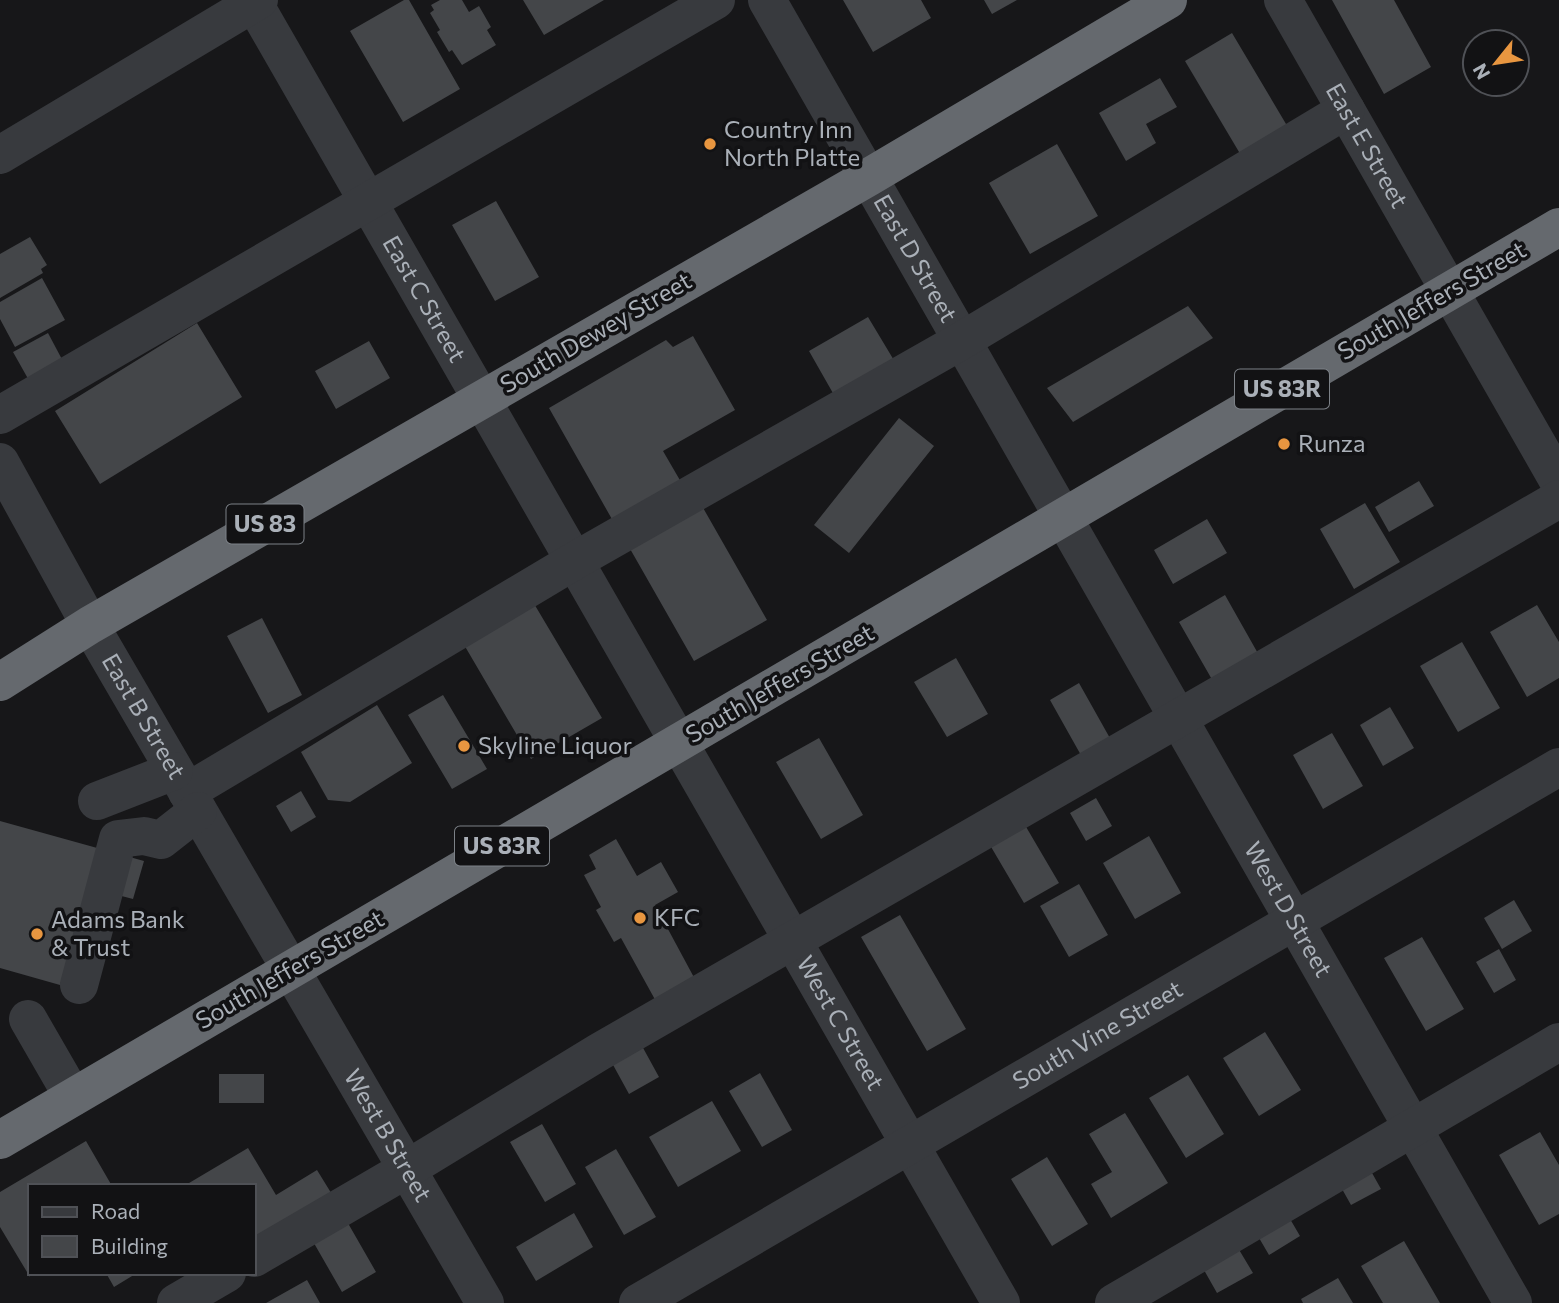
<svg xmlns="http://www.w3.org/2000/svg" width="1559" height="1303" font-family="Commissioner,sans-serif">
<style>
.building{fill:#444649}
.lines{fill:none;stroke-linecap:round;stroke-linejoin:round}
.minor{stroke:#383a3e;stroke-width:38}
.highway{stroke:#65696e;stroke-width:38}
.poi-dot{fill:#e89640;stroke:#121214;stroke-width:2.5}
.labels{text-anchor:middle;stroke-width:7;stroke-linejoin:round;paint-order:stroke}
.shield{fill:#121214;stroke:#7c8187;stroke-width:2}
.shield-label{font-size:23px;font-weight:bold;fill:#aab0b8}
.poi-label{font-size:24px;fill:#aab0b8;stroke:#121214;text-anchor:start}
.street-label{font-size:24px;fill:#aab0b8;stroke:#121214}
</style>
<rect width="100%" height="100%" fill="#171719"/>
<path class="building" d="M404 0H409L460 89 403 122 350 31Z
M440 0H462L469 12 479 6 491 27 487 30 496 45 462 65 452 50 449 52 437 32 440 30 430 13 434 10 431 5Z
M523 0H604L544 35Z
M843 0H921L931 18 873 52Z
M984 0H1017L992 14Z
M1332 0H1394L1431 67 1384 94Z
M1232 33 1289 129 1242 157 1185 61Z
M1160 78 1177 107 1146 124 1156 143 1126 161 1099 113Z
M1057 144 1098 216 1030 254 989 183Z
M496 201 539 277 495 301 452 225Z
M30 237 47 265 41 269 43 273 0 298V254Z
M42 278 65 320 15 347 0 319V302Z
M1188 306 1213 338 1073 422 1047 388Z
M868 317 898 367 838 402 809 351Z
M197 323 242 397 100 484 55 411Z
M48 333 65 365 31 384 13 352Z
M693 336 735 410 663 451 681 482 613 521 549 408 666 340 673 347Z
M369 341 390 378 336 409 315 371Z
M899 418 934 446 849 553 814 525Z
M1419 481 1434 506 1389 532 1375 507Z
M1365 503 1400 562 1354 589 1320 529Z
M702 506 767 620 694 661 629 547Z
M1207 519 1227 553 1173 584 1154 550Z
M1225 595 1260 657 1214 683 1179 622Z
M533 602 602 718 531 759 463 643Z
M1537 605 1559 642V678L1527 697 1490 632Z
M262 618 302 695 268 713 227 636Z
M1462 642 1500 708 1458 732 1420 666Z
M956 658 988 714 947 737 914 682Z
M1079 683 1111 740 1082 757 1050 700Z
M443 695 487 769 452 789 408 715Z
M377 705 412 763 350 802 328 800 301 752Z
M1390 707 1414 748 1383 766 1360 725Z
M1332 733 1363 786 1323 809 1293 755Z
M819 738 863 815 821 839 776 762Z
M301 791 316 817 291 832 276 806Z
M1096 798 1112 826 1086 841 1070 813Z
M1022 820 1059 883 1024 903 987 840Z
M0 821 144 861 133 899 87 887 60 985 0 968Z
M1149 836 1181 893 1135 919 1103 863Z
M616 839 637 876 661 862 678 892 655 905 697 983 658 1005 621 938 614 942 596 910 601 907 584 875 596 869 589 855Z
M1079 884 1108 935 1069 957 1040 906Z
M1514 900 1532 931 1502 949 1484 918Z
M900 915 966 1029 927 1051 861 937Z
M1422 937 1464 1009 1426 1031 1384 958Z
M1499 949 1516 980 1494 993 1476 962Z
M1265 1032 1301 1090 1259 1116 1223 1058Z
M642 1046 659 1077 629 1094 612 1063Z
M760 1073 792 1130 762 1147 729 1091Z
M219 1074H264V1103H219Z
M1188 1075 1224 1134 1186 1158 1149 1098Z
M712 1101 741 1151 678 1187 649 1137Z
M1125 1113 1168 1183 1111 1218 1091 1184 1112 1172 1089 1134Z
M542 1124 576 1184 545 1202 510 1142Z
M1540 1132 1559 1165V1214L1539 1225 1499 1155Z
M86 1141 112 1186H30V1277L0 1227V1192Z
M248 1148 276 1195 317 1170 333 1196 254 1242V1186H184Z
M616 1149 656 1217 624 1235 585 1167Z
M1047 1157 1088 1224 1052 1246 1011 1179Z
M1367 1164 1381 1189 1351 1205 1337 1180Z
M1286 1212 1300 1236 1269 1255 1255 1231Z
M574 1213 593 1247 536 1281 516 1247Z
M345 1218 376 1272 342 1292 311 1238Z
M1404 1241 1440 1303H1383L1361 1266Z
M1235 1243 1253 1273 1217 1293 1200 1263Z
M106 1273H137L114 1287Z
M1338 1278 1353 1303H1303L1301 1299Z
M307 1280 320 1303H266Z"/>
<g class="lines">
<g class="minor">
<path id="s1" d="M252 0 1001 1303"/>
<path id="s2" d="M767 0 1513 1303"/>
<path id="s3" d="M1283 0 1559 482"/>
<path d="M0 155 259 0"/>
<path d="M0 415 716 0"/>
<path id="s4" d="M0 462 90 625 485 1303"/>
<path d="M187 792 576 560 961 341 1346 110"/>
<path d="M97 801 174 771"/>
<path d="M79 985 118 839 144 836 161 840 198 811"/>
<path d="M28 1019 73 1097"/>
<path d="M254 1258 407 1169 599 1052 1559 499"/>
<path d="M176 1303 227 1273"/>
<path id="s5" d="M638 1303 1559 767"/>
<path d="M1114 1303 1559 1042"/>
</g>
<path class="highway" d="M0 682 90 625 869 177 1168 0
M0 1140 1559 227"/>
</g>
<g class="poi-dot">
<circle cx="710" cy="144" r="7"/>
<circle cx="1284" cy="444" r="7"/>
<circle cx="464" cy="746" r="7"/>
<circle cx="640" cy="918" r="7"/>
<circle cx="37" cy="934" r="7"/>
</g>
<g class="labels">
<g class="shield">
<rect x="1235" y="369.5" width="94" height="39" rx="5"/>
<rect x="226.5" y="504.5" width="77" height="39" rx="5"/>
<rect x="455" y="826.5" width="94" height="39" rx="5"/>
</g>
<g class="shield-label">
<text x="1282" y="397">US 83R</text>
<text x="265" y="532">US 83</text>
<text x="502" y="854">US 83R</text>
</g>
<g class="poi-label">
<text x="724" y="138">Country Inn<tspan x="724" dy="28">North Platte</tspan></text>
<text x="1298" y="452">Runza</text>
<text x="478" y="754">Skyline Liquor</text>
<text x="654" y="926">KFC</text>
<text x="51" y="928">Adams Bank<tspan x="51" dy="28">&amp; Trust</tspan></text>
</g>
<g class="street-label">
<text dy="8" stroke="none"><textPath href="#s3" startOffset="168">East E Street</textPath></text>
<text dy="8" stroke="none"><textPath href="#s2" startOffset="298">East D Street</textPath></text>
<text dy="8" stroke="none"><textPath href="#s1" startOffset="345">East C Street</textPath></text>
<text transform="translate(1432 301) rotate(-30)" y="8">South Jeffers Street</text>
<text transform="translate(596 333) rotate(-30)" y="8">South Dewey Street</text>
<text transform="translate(780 684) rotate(-30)" y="8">South Jeffers Street</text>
<text dy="8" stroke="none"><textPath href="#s4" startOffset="292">East B Street</textPath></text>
<text dy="8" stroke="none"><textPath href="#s2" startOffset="1048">West D Street</textPath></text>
<text transform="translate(290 970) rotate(-30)" y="8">South Jeffers Street</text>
<text dy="8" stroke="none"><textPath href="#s1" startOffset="1180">West C Street</textPath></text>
<text dy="8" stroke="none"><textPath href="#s5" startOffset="532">South Vine Street</textPath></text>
<text dy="8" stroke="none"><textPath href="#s4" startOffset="777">West B Street</textPath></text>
</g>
</g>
<rect x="28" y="1184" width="228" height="91" fill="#121214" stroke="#4f5156" stroke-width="2"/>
<rect x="42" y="1207" width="35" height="10" fill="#383a3e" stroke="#4f5156" stroke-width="2"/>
<text x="91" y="1219" font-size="21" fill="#aab0b8">Road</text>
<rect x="42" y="1236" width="35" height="21" fill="#444649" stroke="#4f5156" stroke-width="2"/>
<text x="91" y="1254" font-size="21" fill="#aab0b8">Building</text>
<g transform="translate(1496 63) rotate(240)"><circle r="33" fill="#121214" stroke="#4f5156" stroke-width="2"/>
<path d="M0-5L12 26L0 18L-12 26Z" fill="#e89640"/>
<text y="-10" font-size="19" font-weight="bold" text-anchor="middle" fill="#aab0b8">N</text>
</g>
</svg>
